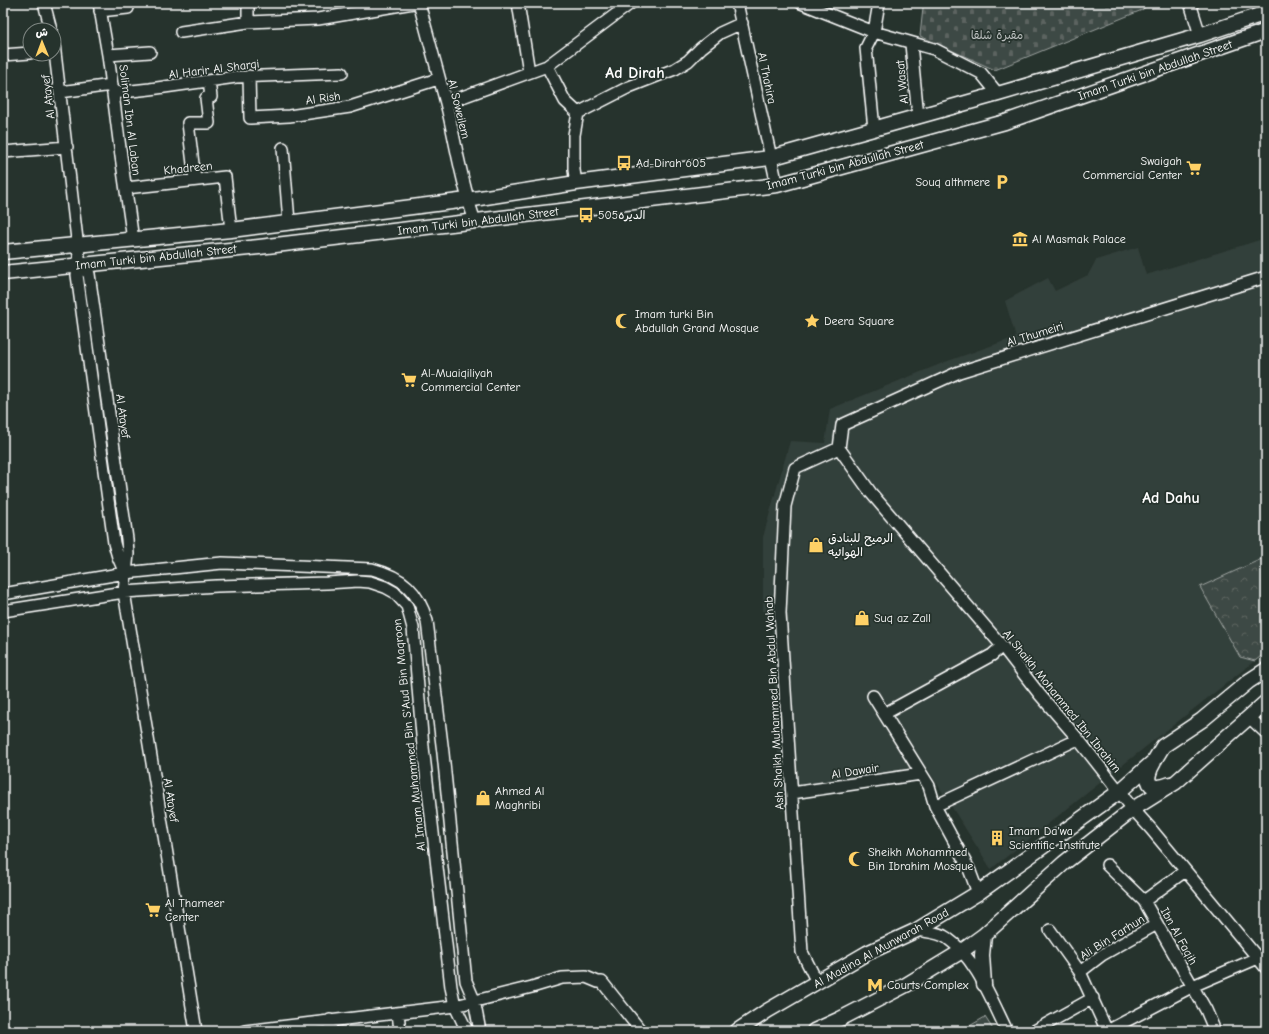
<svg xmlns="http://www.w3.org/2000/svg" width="1269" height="1034" font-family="'Comic Neue','Playpen Sans Arabic',sans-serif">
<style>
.built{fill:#333f3a}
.cemetery{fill:url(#cemetery-stones);stroke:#9ea4a2}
.park{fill:url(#park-crowns);stroke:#9ea4a2}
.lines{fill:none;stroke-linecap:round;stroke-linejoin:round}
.minor-casing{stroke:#fff;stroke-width:14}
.major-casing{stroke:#fff;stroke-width:17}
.minor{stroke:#26332d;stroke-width:11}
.major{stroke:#26332d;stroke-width:14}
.labels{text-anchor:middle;stroke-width:3.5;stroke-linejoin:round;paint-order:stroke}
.park-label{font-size:12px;fill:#bbbfbe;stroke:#26332d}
.street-label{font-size:12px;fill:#fff;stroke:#26332d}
.poi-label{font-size:12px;fill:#fff;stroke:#26332d;text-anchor:start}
.district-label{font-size:16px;font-weight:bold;fill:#fff;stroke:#26332d}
</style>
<defs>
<pattern id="cemetery-stones" width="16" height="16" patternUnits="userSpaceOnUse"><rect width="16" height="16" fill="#3e4944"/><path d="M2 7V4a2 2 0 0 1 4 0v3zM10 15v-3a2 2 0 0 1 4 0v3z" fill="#5b6460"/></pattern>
<pattern id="park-crowns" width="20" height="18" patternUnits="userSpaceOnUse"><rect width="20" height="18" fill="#3e4944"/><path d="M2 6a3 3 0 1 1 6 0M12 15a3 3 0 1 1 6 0" fill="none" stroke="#5b6460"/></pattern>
</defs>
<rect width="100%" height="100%" fill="#26332d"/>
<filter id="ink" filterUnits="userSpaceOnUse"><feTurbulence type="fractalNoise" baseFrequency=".025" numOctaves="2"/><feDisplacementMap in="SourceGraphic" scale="8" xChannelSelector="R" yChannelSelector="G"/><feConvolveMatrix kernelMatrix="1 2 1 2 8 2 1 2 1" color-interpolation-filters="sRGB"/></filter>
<g filter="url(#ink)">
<path class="built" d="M1266 238V652L991 869 927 768 804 788 781 812 771 614H763V537L790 441 825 443 830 409 945 362 1016 337 1005 301 1048 278 1055 291 1088 275 1096 260 1138 247 1146 275Z"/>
<path class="cemetery" d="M921 3H1150L1142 10 995 70 920 36 923 8Z"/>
<path class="park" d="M1266 557V652L1255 661 1240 657 1200 587Z
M985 1017 994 1031H961Z"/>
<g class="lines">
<defs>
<path id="minor" d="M44 3 51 30
M99 3 108 55 121 156 133 240
M248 3V22
M419 3C428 37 437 70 446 103 456 142 461 183 475 221
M518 3 529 72
M737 3 777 185
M801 3 874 32 934 49 981 73 998 94
M1190 3 1200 35
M100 11 128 8
M181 32 248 22 318 19 413 3
M54 44 80 265 77 275 114 543 118 557 125 573
M911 44 918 117
M3 55 30 53
M108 55 150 52
M547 66 565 101 578 113
M249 76 250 118 289 116 350 107 438 79
M60 92 112 85
M113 93 150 89 236 77 342 73
M446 103 547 66 631 3
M874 129 866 48 874 32 879 3
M283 148 289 222
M3 152 67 147
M195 180 188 123H209L206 98 211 97 209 81
M576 183 574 170V135L578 113 629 87 675 69 688 61 701 48 720 33 742 23
M126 188 225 177 231 230
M80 265 89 274 127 539 128 554 124 592 196 1031
M839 448 871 493 1002 646 1040 695 1078 739 1133 809 1151 829 1266 968
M839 448 842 425 959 372 1266 277
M3 594 125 573 222 563 372 569C403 577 418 591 427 621L443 753 466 981 474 1000 480 1031
M3 611 124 592 217 586 327 583 358 581 370 582 385 587 394 592 407 606 413 628 423 747 451 987 455 1006 467 1031
M873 696 929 786 935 806 969 869 978 893
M884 714 992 655 1002 646
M1249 717 1266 733
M792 793 921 774
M935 806 1078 739
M1107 865 1144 901 1206 1010 1215 1031
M1144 901 1185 871
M917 930C927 932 939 932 947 938 976 958 992 1001 1007 1031
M1050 930 1080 972 1107 1031
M1080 972 1102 955 1157 924
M817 982 802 952 780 613 785 506 795 468 839 448
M398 1013 400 1031
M330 1020 331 1031
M245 1031 455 1006 532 987 562 978 586 977 598 982H602L641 1031
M1034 1031 1093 998
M1107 1031 1195 985 1258 958"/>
<path id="major" d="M3 252 231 230 467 200 576 183 770 158 998 94 1200 35 1266 13
M3 273 259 247 777 185 1005 122 1266 31
M1154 762C1143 780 1148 793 1170 784
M984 984 982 955 984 935
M737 1031 767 1011 867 953 917 930 978 893 1119 792 1154 761 1163 746 1202 720 1249 681 1266 670
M814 1031 840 1019 906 985 962 951 984 935 1064 863 1133 809 1176 782 1266 702"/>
</defs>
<use href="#minor" class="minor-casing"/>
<use href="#major" class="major-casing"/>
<use href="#minor" class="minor"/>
<use href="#major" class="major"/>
</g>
</g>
<defs>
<symbol id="bus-bare" viewBox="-9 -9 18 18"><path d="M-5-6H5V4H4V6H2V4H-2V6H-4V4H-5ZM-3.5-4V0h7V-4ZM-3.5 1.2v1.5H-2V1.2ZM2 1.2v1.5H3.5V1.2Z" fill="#ffd166" stroke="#26332d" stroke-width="2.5" paint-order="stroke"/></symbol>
<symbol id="supermarket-bare" viewBox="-9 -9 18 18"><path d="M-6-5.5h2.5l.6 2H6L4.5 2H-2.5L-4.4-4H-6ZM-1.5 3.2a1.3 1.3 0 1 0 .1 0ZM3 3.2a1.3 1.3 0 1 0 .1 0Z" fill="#ffd166" stroke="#26332d" stroke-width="2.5" paint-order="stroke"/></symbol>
<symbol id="parking-bare" viewBox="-9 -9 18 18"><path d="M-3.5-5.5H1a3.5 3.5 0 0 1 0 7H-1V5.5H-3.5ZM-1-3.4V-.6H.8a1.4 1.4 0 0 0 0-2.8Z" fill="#ffd166" stroke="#26332d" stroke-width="2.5" paint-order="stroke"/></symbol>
<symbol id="museum-bare" viewBox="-9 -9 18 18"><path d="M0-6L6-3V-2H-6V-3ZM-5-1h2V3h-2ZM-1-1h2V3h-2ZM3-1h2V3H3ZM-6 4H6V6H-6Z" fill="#ffd166" stroke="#26332d" stroke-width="2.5" paint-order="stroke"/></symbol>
<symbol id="mosque-bare" viewBox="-9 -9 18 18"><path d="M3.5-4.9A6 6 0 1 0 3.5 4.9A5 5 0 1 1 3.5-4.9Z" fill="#ffd166" stroke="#26332d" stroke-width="2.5" paint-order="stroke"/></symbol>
<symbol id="sight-bare" viewBox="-9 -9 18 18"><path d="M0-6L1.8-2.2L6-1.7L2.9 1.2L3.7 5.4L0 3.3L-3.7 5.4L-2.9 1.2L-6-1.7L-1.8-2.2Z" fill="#ffd166" stroke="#26332d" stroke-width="2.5" paint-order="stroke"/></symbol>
<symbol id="shop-bare" viewBox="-9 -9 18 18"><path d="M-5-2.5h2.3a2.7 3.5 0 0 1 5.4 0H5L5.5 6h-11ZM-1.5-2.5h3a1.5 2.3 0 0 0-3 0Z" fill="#ffd166" stroke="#26332d" stroke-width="2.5" paint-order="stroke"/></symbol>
<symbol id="building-bare" viewBox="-9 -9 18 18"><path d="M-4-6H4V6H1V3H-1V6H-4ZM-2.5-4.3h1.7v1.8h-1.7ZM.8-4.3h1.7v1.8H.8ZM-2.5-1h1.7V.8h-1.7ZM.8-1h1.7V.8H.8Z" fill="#ffd166" stroke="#26332d" stroke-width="2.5" paint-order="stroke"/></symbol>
<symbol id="metro-bare" viewBox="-9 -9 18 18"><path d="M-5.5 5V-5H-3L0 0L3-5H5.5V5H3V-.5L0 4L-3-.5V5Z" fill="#ffd166" stroke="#26332d" stroke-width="2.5" paint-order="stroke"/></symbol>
</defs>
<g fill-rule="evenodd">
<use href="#bus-bare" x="613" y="152" width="22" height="22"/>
<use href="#supermarket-bare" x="1183" y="157" width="22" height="22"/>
<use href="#parking-bare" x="991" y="171" width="22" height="22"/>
<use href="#bus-bare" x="575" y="204" width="22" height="22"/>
<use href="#museum-bare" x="1009" y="228" width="22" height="22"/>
<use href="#mosque-bare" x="612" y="310" width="22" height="22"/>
<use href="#sight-bare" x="801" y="310" width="22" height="22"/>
<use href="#supermarket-bare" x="398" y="369" width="22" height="22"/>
<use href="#shop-bare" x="805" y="534" width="22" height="22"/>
<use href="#shop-bare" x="851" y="607" width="22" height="22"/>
<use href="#shop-bare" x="472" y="787" width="22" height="22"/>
<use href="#building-bare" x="986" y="827" width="22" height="22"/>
<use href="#mosque-bare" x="845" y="848" width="22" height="22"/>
<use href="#supermarket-bare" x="142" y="899" width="22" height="22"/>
<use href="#metro-bare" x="864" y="974" width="22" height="22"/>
</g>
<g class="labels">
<g class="park-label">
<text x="997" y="39">مقبرة شلقا</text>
</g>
<g class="street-label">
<text transform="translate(214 69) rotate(-7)" y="4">Al Harir Al Sharqi</text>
<text transform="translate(1155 70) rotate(-19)" y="4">Imam Turki bin Abdullah Street</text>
<text transform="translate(767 78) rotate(78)" y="4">Al Thahira</text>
<text transform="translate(902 82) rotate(-96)" y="4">Al Wasat</text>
<text transform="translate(48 97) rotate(-97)" y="4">Al Atayef</text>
<text transform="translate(323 98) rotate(-8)" y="4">Al Rish</text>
<text transform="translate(459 109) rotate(76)" y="4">Al Soweilem</text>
<text transform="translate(130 120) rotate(83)" y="4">Soliman Ibn Al Laban</text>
<text transform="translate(845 165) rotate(-15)" y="4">Imam Turki bin Abdullah Street</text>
<text transform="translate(188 168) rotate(-6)" y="4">Khadreen</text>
<text transform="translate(478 221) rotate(-7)" y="4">Imam Turki bin Abdullah Street</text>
<text transform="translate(156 257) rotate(-6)" y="4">Imam Turki bin Abdullah Street</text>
<text transform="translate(1035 334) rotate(-17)" y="4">Al Thumeiri</text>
<text transform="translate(123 416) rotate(82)" y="4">Al Atayef</text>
<text transform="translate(1062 701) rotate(51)" y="4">Al Shaikh Mohammed Ibn Ibrahim</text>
<text transform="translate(774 703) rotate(-93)" y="4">Ash Shaikh Muhammed Bin Abdul Wahab</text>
<text transform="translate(409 735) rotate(-96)" y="4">Al Imam Muhammed Bin S'Aud Bin Maqroon</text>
<text transform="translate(855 771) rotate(-9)" y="4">Al Dawair</text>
<text transform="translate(171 800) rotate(81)" y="4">Al Atayef</text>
<text transform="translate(1179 936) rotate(61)" y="4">Ibn Al Faqih</text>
<text transform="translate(1112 937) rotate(-32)" y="4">Ali Bin Farhun</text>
<text transform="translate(881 948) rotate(-29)" y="4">Al Madina Al Munwarah Road</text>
</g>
<g class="poi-label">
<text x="1182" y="165" text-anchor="end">Swaigah<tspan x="1182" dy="14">Commercial Center</tspan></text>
<text x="636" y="167">Ad-Dirah 605</text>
<text x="990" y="186" text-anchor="end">Souq althmere</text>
<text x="598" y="219">الديره505</text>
<text x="1032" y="243">Al Masmak Palace</text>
<text x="635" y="318">Imam turki Bin<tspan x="635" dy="14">Abdullah Grand Mosque</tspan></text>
<text x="824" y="325">Deera Square</text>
<text x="421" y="377">Al-Muaiqiliyah<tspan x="421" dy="14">Commercial Center</tspan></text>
<text x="828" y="542">الرميح للبنادق<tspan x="828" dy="14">الهوائيه</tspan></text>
<text x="874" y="622">Suq az Zall</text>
<text x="495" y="795">Ahmed Al<tspan x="495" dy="14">Maghribi</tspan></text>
<text x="1009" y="835">Imam Da'wa<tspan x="1009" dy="14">Scientific Institute</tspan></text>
<text x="868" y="856">Sheikh Mohammed<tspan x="868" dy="14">Bin Ibrahim Mosque</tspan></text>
<text x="165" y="907">Al Thameer<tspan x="165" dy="14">Center</tspan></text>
<text x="887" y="989">Courts Complex</text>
</g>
<g class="district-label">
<text x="635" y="78">Ad Dirah</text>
<text x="1171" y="503">Ad Dahu</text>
</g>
</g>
<rect width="1269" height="1034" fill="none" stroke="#26332d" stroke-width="16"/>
<rect x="8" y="8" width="1253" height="1018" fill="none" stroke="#fff" stroke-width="1.5" filter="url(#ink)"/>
<g transform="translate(42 42) rotate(359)"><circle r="19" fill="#26332d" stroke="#7d8581"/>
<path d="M0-3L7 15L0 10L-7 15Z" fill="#ffd166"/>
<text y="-6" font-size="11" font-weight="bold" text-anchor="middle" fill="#ffffff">ش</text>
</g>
</svg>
